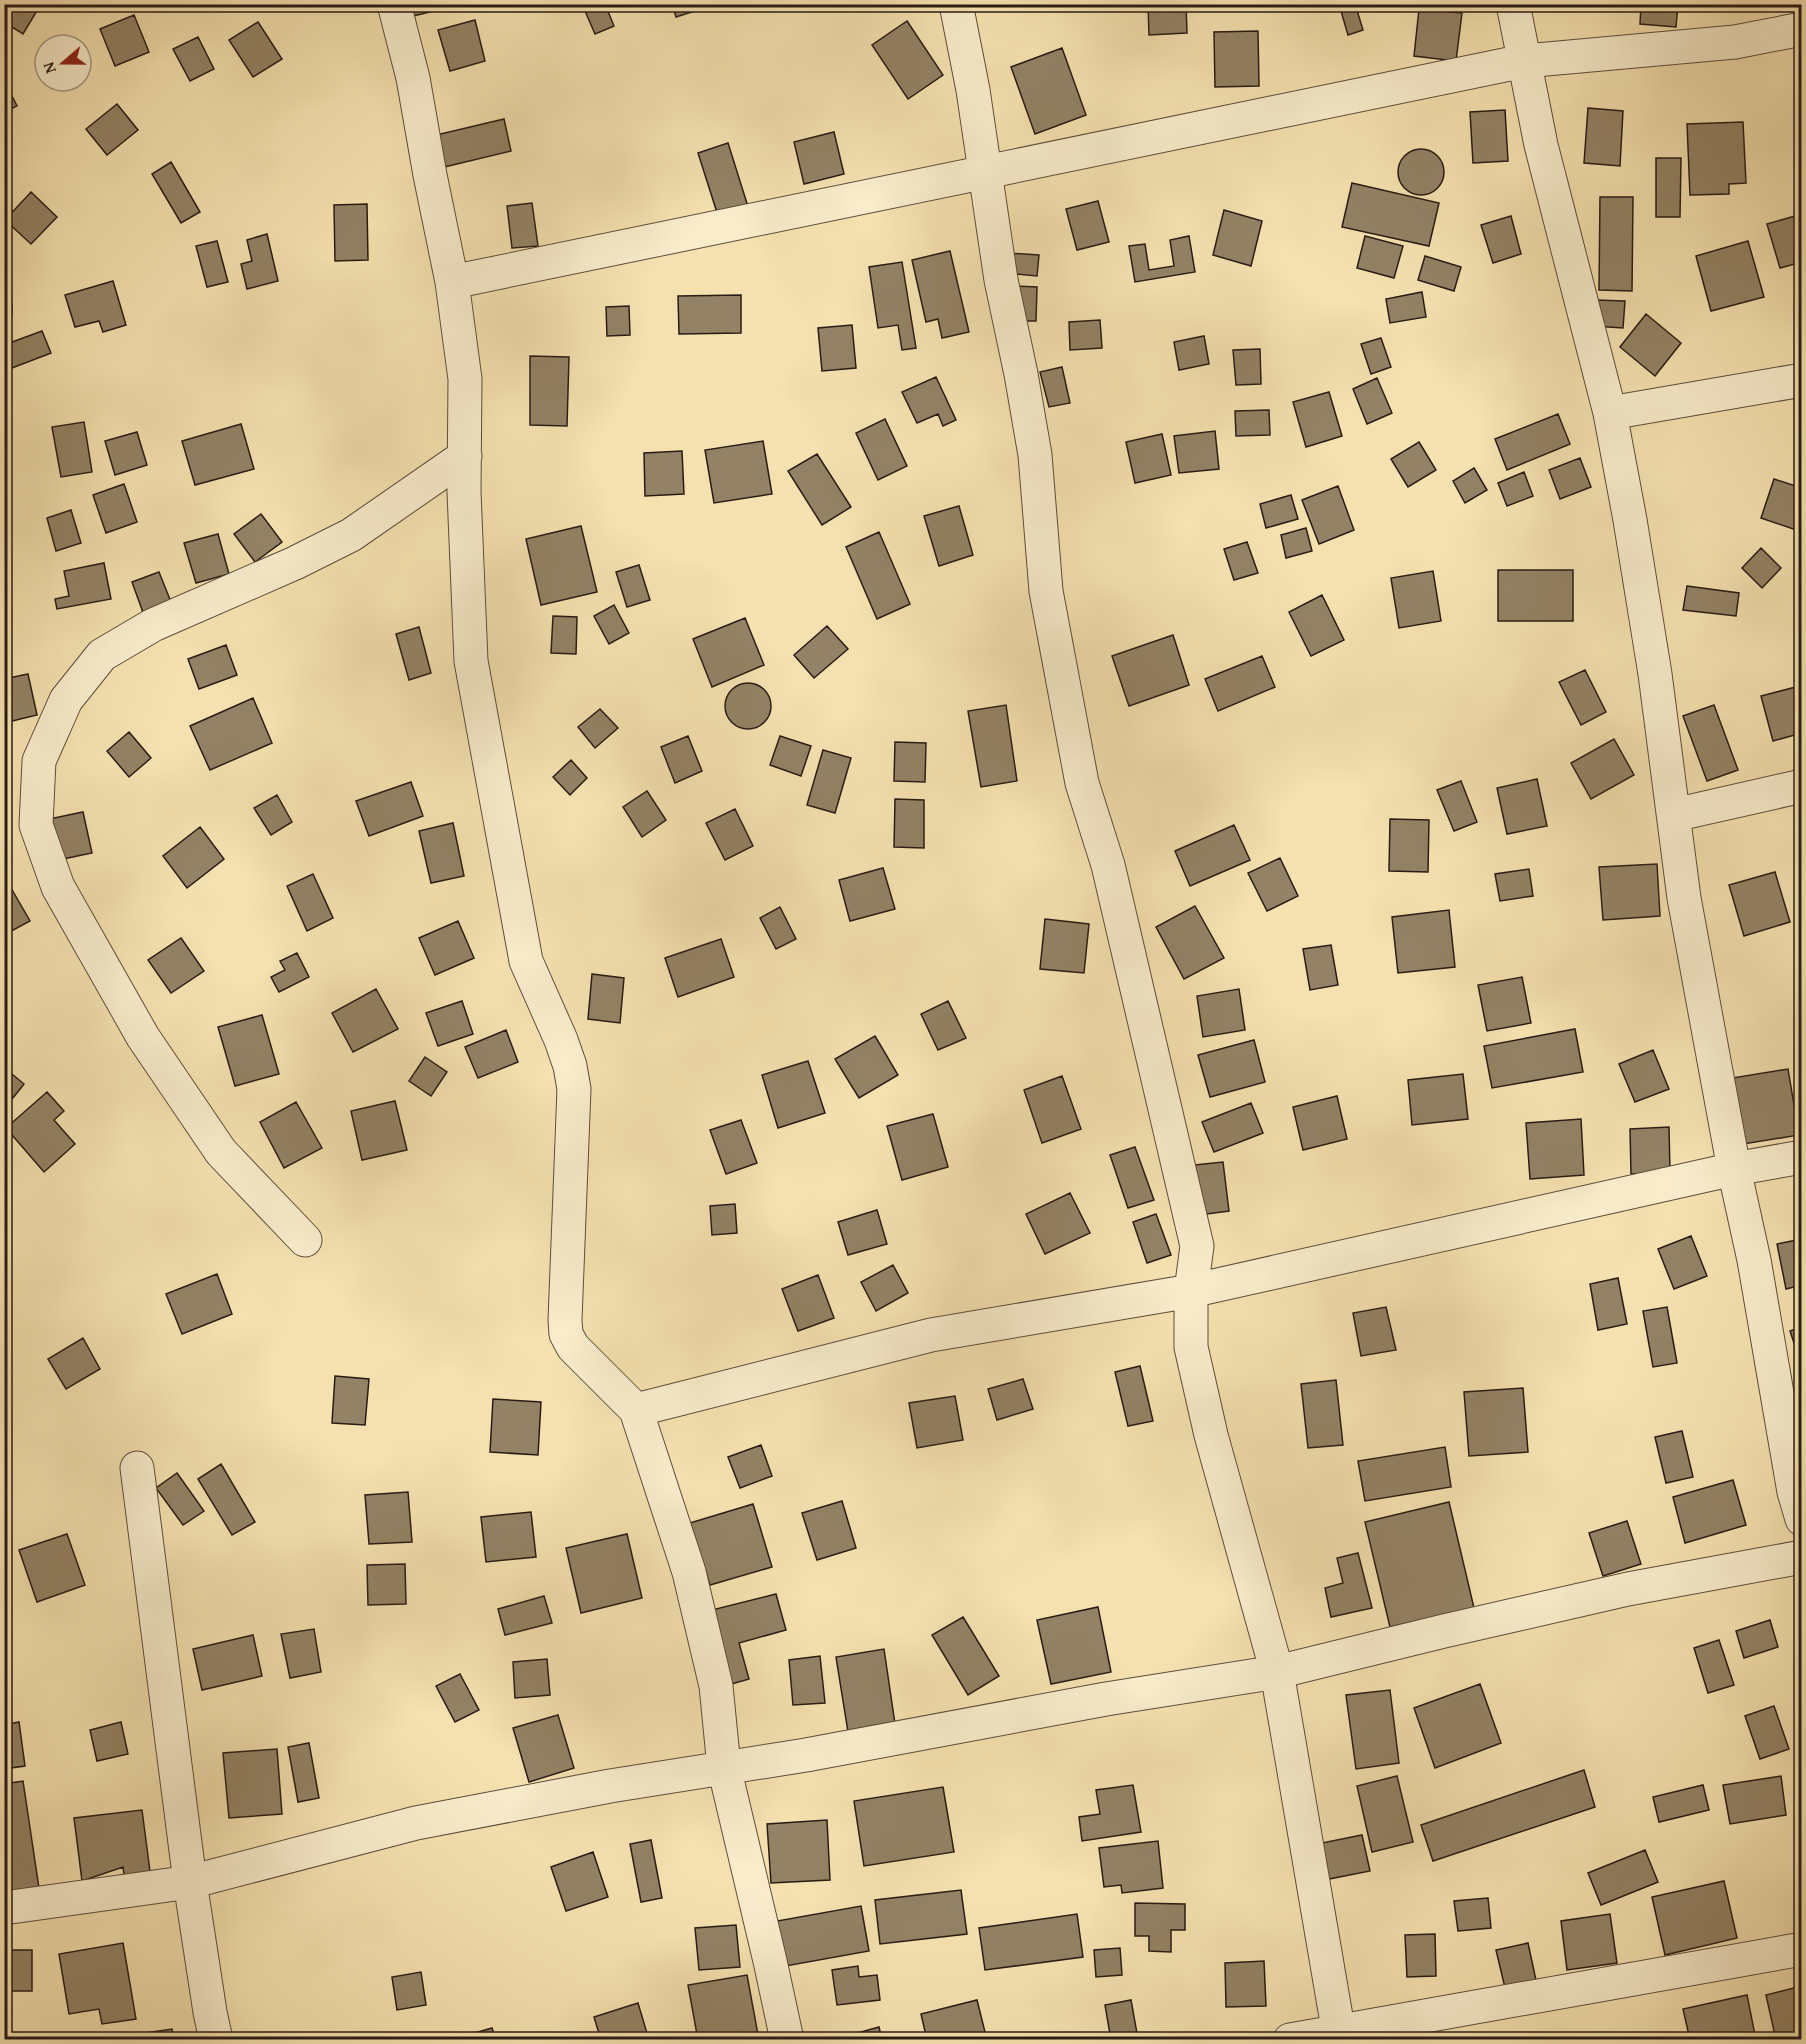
<svg xmlns="http://www.w3.org/2000/svg" width="1806" height="2044" font-family="'Gentium Book Plus',serif">
<style>
.building{fill:#938265;stroke:#291c15;stroke-width:1.5}
.lines{fill:none;stroke-linecap:round;stroke-linejoin:round}
.street-casing{stroke:#5c4d3c;stroke-width:35}
.street{stroke:#f8eccb;stroke-width:33}
</style>
<rect width="100%" height="100%" fill="#f4e1af"/>
<filter id="stains"><feTurbulence type="fractalNoise" baseFrequency=".00333" numOctaves="4"/><feColorMatrix values="0 0 0 0 .2 0 0 0 0 .09 0 0 0 0 .02 0 0 0 .5 -.17"/></filter>
<radialGradient id="worn" r=".72"><stop offset=".6" stop-color="#630" stop-opacity="0"/><stop offset="1" stop-color="#630" stop-opacity=".3"/></radialGradient>
<path class="building" d="M4 4H41L23 34 4 22Z
M401 4H436L438 10 405 18Z
M582 4H605L614 26 595 34Z
M672 4H696L698 10 676 17Z
M1148 4H1186L1187 33 1149 35Z
M1641 4H1678L1676 27 1640 24Z
M1356 7 1363 30 1348 35 1341 11Z
M1419 9 1462 13 1456 61 1414 56Z
M134 15 149 52 115 66 100 29Z
M475 20 485 61 450 71 438 30Z
M907 21 943 75 908 99 872 45Z
M258 22 282 59 253 77 229 40Z
M1258 31 1259 86 1215 87 1214 32Z
M198 37 214 69 190 81 173 49Z
M1062 48 1086 115 1035 134 1011 67Z
M4 80 17 106 4 112Z
M117 104 138 130 107 155 86 129Z
M1588 108 1623 111 1620 166 1584 163Z
M1505 110 1508 161 1473 163 1470 112Z
M504 119 511 151 440 168 432 136Z
M1743 122 1746 183 1729 184V194L1690 195 1687 124Z
M834 132 844 174 804 184 794 142Z
M728 143 750 213 720 222 698 153Z
M1398 172a23 23 0 1 1 46 0a23 23 0 1 1-46 0Z
M1656 158H1681L1680 217H1656Z
M171 162 200 212 181 223 152 174Z
M1352 183 1439 203 1429 246 1342 227Z
M31 192 57 217 31 244 5 220Z
M1600 197H1633L1632 291 1599 290Z
M1098 201 1109 242 1077 250 1066 209Z
M532 203 538 246 512 248 507 206Z
M367 204 368 260 335 261 334 205Z
M1224 210 1262 221 1251 266 1213 255Z
M1802 214V262L1780 268 1767 224Z
M1511 216 1521 254 1493 263 1481 225Z
M267 234 278 281 247 289 241 264 252 261 247 240Z
M1189 236 1195 272 1135 282 1129 246 1145 244 1149 270 1174 266 1170 240Z
M1365 236 1403 246 1394 278 1357 268Z
M217 241 228 282 207 287 196 246Z
M1748 241 1764 297 1711 311 1696 256Z
M950 251 969 332 942 338 938 319 926 322 912 260Z
M1006 253 1039 255 1037 276 1005 273Z
M1425 256 1461 267 1454 291 1418 280Z
M902 262 916 348 902 350 898 325 878 328 869 267Z
M113 281 126 325 103 332 99 321 75 327 65 295Z
M1016 286 1037 287 1036 321H1015Z
M1802 290V314L1795 291Z
M1422 292 1426 317 1390 323 1386 299Z
M4 293 12 305V314L9 323 4 328Z
M741 295V333L679 334 678 296Z
M1595 300 1625 301 1623 328 1594 326Z
M629 306 630 335 607 336 606 307Z
M1646 314 1681 343 1655 376 1620 347Z
M1100 320 1102 348 1070 350 1069 322Z
M852 325 856 368 822 371 818 328Z
M42 331 51 353 12 368 4 345Z
M1204 336 1209 364 1179 370 1174 342Z
M1381 338 1391 367 1371 374 1361 344Z
M1260 349 1261 384 1236 385 1233 350Z
M530 356 569 357 567 426 530 425Z
M1062 367 1070 403 1049 407 1040 372Z
M936 377 956 420 943 426 938 414 917 423 902 392Z
M1377 378 1392 413 1367 424 1353 389Z
M1329 392 1342 436 1306 447 1293 402Z
M1269 410 1270 435 1236 436 1235 411Z
M1558 414 1570 444 1507 470 1495 439Z
M885 419 907 466 878 480 856 433Z
M84 422 92 472 61 477 52 427Z
M241 424 254 469 195 485 182 441Z
M1215 431 1219 469 1179 473 1174 436Z
M137 432 147 465 115 475 105 441Z
M1162 434 1171 475 1135 483 1126 442Z
M763 441 772 494 714 503 705 450Z
M1419 442 1436 470 1408 487 1391 459Z
M682 451 684 494 645 496 644 453Z
M817 454 851 507 822 525 788 471Z
M1580 458 1591 487 1560 499 1549 470Z
M1474 468 1487 490 1465 503 1453 481Z
M1524 472 1533 496 1507 506 1498 483Z
M1774 479 1802 488V532L1761 518Z
M124 484 137 522 106 533 93 495Z
M1338 486 1354 530 1319 544 1302 500Z
M1291 495 1298 519 1266 528 1260 504Z
M959 506 973 555 939 566 924 516Z
M71 510 81 543 56 551 47 518Z
M261 514 282 542 255 562 234 534Z
M4 517H6L7 550H4Z
M581 526 597 592 541 605 526 539Z
M1306 528 1312 551 1286 558 1281 535Z
M879 532 910 604 877 619 846 547Z
M218 534 229 574 196 583 184 543Z
M1247 542 1258 573 1234 580 1224 549Z
M1761 548 1781 568 1762 588 1742 568Z
M104 563 111 599 57 609 55 599 69 596 64 571Z
M639 565 650 600 627 607 616 572Z
M1498 570H1573V621H1498Z
M1433 571 1441 621 1399 628 1391 578Z
M159 572 173 607 145 618 132 582Z
M1687 586 1739 593 1736 616 1683 610Z
M1322 595 1344 640 1311 656 1289 612Z
M614 605 629 633 609 644 594 616Z
M553 616 577 617 576 654 551 653Z
M745 618 764 665 712 687 693 639Z
M827 626 848 649 814 678 794 655Z
M419 627 431 673 409 680 396 634Z
M1173 635 1189 685 1129 706 1112 656Z
M226 645 237 675 199 689 188 659Z
M1262 656 1275 687 1218 711 1205 679Z
M1585 670 1606 712 1581 725 1559 682Z
M28 674 37 715 4 723V679Z
M725 706a23 23 0 1 1 46 0a23 23 0 1 1-46 0Z
M1796 687 1802 707V733L1773 741 1761 696Z
M253 698 272 743 210 770 190 726Z
M1006 705 1017 781 981 787 968 711Z
M1714 705 1738 770 1707 781 1683 716Z
M600 709 618 728 595 748 578 727Z
M129 732 151 758 129 777 107 751Z
M688 736 702 771 675 783 661 747Z
M780 736 811 746 801 776 770 765Z
M1614 739 1634 775 1591 799 1571 763Z
M895 742 926 743 925 782 894 781Z
M823 750 851 758 835 813 807 805Z
M571 760 587 778 570 795 553 777Z
M1537 779 1547 826 1507 834 1497 788Z
M1461 781 1477 822 1454 831 1437 790Z
M411 782 423 816 369 836 356 801Z
M647 791 666 820 642 837 623 807Z
M277 795 292 822 271 835 254 808Z
M895 799 924 800V848L894 847Z
M735 809 753 846 725 860 706 823Z
M83 812 92 853 58 860 49 819Z
M1390 819 1429 820 1428 872 1389 871Z
M453 823 464 876 431 883 419 831Z
M1234 825 1250 860 1190 886 1175 851Z
M200 827 224 859 187 888 163 856Z
M1280 858 1298 896 1267 911 1248 873Z
M1657 864 1660 916 1603 920 1599 867Z
M883 868 895 909 850 921 839 880Z
M1529 869 1533 896 1500 901 1495 874Z
M1775 872 1790 922 1744 936 1729 885Z
M313 874 333 918 307 931 287 886Z
M11 888 30 921 4 935V892Z
M1195 906 1224 958 1184 979 1156 927Z
M780 907 796 939 776 949 760 918Z
M1449 910 1455 967 1398 973 1392 917Z
M1045 919 1089 924 1084 973 1040 969Z
M458 921 474 958 435 975 419 938Z
M181 938 204 971 171 993 148 960Z
M721 939 734 977 678 997 665 958Z
M1331 945 1338 985 1310 990 1303 949Z
M297 953 309 977 279 992 271 977 285 970 280 961Z
M592 974 624 978 620 1023 588 1019Z
M1522 977 1531 1023 1487 1031 1478 985Z
M376 989 398 1029 353 1052 332 1013Z
M1239 989 1245 1030 1203 1037 1197 996Z
M462 1001 473 1034 438 1046 426 1013Z
M948 1001 966 1038 938 1050 921 1014Z
M262 1015 279 1074 235 1086 218 1027Z
M1575 1029 1583 1072 1492 1088 1484 1046Z
M506 1030 518 1062 478 1078 465 1047Z
M875 1036 898 1075 859 1098 835 1059Z
M1254 1040 1265 1082 1210 1097 1198 1055Z
M1653 1050 1669 1089 1635 1102 1619 1064Z
M425 1057 447 1072 431 1096 409 1081Z
M808 1061 825 1113 778 1128 762 1075Z
M6 1069 24 1084 4 1109V1070Z
M1788 1069 1799 1135 1731 1146 1720 1080Z
M1463 1074 1468 1119 1412 1125 1408 1080Z
M1062 1076 1081 1129 1042 1143 1024 1090Z
M47 1092 64 1111 54 1120 75 1144 44 1172 6 1128Z
M1337 1096 1347 1139 1303 1150 1293 1107Z
M395 1101 407 1150 362 1160 351 1111Z
M296 1102 322 1148 284 1168 260 1122Z
M1251 1103 1263 1133 1214 1152 1202 1122Z
M933 1114 948 1167 902 1180 887 1126Z
M1581 1119 1584 1175 1530 1179 1526 1123Z
M741 1120 757 1163 726 1174 710 1130Z
M1669 1127 1670 1173 1631 1174 1630 1129Z
M1135 1147 1154 1200 1128 1208 1110 1155Z
M1223 1162 1229 1211 1191 1216 1185 1166Z
M1070 1193 1090 1233 1045 1254 1026 1214Z
M735 1204 737 1233 712 1235 710 1206Z
M877 1210 887 1244 848 1255 838 1222Z
M1156 1214 1171 1255 1147 1263 1133 1222Z
M1691 1236 1707 1276 1674 1289 1658 1249Z
M1802 1239V1285L1786 1289 1777 1244Z
M893 1265 908 1293 876 1311 861 1282Z
M217 1274 232 1314 182 1334 166 1294Z
M818 1275 834 1318 798 1331 782 1289Z
M1618 1278 1627 1324 1598 1330 1590 1284Z
M1386 1307 1396 1350 1361 1356 1353 1313Z
M1667 1307 1677 1363 1653 1367 1643 1311Z
M1802 1327V1363L1801 1364 1790 1331Z
M83 1338 100 1369 66 1389 48 1359Z
M1140 1366 1153 1421 1128 1426 1115 1372Z
M335 1376 369 1379 365 1425 332 1423Z
M1023 1379 1033 1409 997 1420 988 1389Z
M1336 1380 1343 1445 1308 1448 1301 1384Z
M1523 1388 1528 1452 1469 1456 1464 1392Z
M955 1396 963 1440 917 1448 909 1403Z
M493 1399 541 1402 538 1455 490 1452Z
M1682 1431 1693 1477 1666 1483 1655 1437Z
M761 1445 772 1476 740 1488 728 1457Z
M1445 1447 1451 1487 1365 1501 1358 1461Z
M221 1464 255 1522 232 1535 198 1479Z
M177 1473 204 1511 183 1525 156 1488Z
M1733 1480 1746 1525 1685 1543 1673 1497Z
M408 1492 412 1542 369 1544 365 1495Z
M842 1501 856 1548 817 1560 802 1513Z
M1449 1502 1474 1608 1390 1627 1365 1522Z
M753 1504 772 1567 710 1585 690 1523Z
M531 1512 536 1557 486 1562 481 1517Z
M1627 1521 1641 1564 1603 1576 1589 1533Z
M67 1534 85 1585 37 1602 19 1550Z
M627 1534 642 1598 581 1613 566 1548Z
M1358 1553 1372 1608 1331 1617 1325 1588 1343 1583 1337 1558Z
M405 1564 406 1604 368 1605 367 1565Z
M776 1594 786 1630 739 1643 749 1679 728 1685 708 1611Z
M544 1596 552 1623 505 1635 498 1609Z
M1098 1607 1111 1672 1051 1684 1037 1620Z
M963 1617 999 1676 968 1695 932 1635Z
M1770 1620 1778 1647 1744 1658 1736 1631Z
M314 1629 321 1672 290 1678 281 1634Z
M253 1635 262 1676 202 1690 193 1649Z
M1719 1640 1734 1685 1708 1693 1694 1648Z
M884 1649 895 1724 848 1732 836 1657Z
M820 1656 825 1703 793 1705 789 1660Z
M547 1659 550 1695 515 1698 513 1662Z
M460 1674 479 1710 455 1722 436 1686Z
M1480 1684 1501 1743 1435 1768 1414 1708Z
M1390 1690 1399 1763 1356 1769 1346 1695Z
M1774 1706 1789 1749 1760 1759 1745 1716Z
M558 1715 574 1768 529 1782 513 1728Z
M19 1722 25 1766 4 1769V1725Z
M121 1722 128 1754 97 1761 90 1730Z
M309 1743 319 1798 298 1802 288 1747Z
M277 1749 282 1814 229 1818 223 1753Z
M1584 1770 1595 1807 1433 1861 1421 1825Z
M1397 1776 1413 1842 1372 1852 1357 1786Z
M1781 1776 1786 1815 1730 1824 1723 1785Z
M23 1781 40 1895 4 1901V1784Z
M1133 1785 1141 1832 1082 1841 1079 1817 1100 1814 1096 1790Z
M1703 1785 1709 1810 1659 1822 1653 1797Z
M943 1787 954 1852 864 1866 854 1801Z
M142 1810 151 1879 125 1882 123 1867 82 1881 74 1818Z
M827 1820 830 1880 771 1883 767 1824Z
M1362 1835 1370 1871 1324 1880 1317 1844Z
M651 1840 662 1898 641 1902 630 1844Z
M1158 1841 1163 1888 1122 1893 1121 1885 1104 1887 1099 1848Z
M1645 1850 1658 1882 1601 1905 1588 1873Z
M593 1852 608 1897 566 1911 551 1867Z
M1724 1881 1737 1938 1665 1955 1652 1897Z
M961 1890 967 1934 880 1944 875 1900Z
M1488 1898 1491 1928 1458 1931 1454 1901Z
M1135 1903 1185 1904V1930H1171V1952L1149 1951V1936H1135Z
M861 1906 869 1951 786 1966 777 1921Z
M1077 1914 1083 1957 985 1970 979 1928Z
M1610 1914 1617 1963 1567 1970 1561 1921Z
M736 1925 740 1967 699 1970 695 1928Z
M1435 1934 1436 1976 1407 1977 1405 1935Z
M123 1943 136 2019 102 2024 99 2009 69 2014 59 1954Z
M1528 1943 1537 1985 1506 1992 1496 1950Z
M1120 1948 1122 1975 1096 1977 1094 1950Z
M4 1950H32V1991H4Z
M1264 1961 1266 2006 1226 2007 1225 1963Z
M858 1966 859 1977 877 1975 880 2000 837 2005 832 1970Z
M421 1972 426 2005 397 2010 392 1977Z
M747 1975 759 2040H698L688 1985Z
M1802 1986V2040H1776L1766 1995Z
M1747 1995 1756 2040H1690L1683 2009Z
M977 2000 987 2040H927L921 2014Z
M1131 2000 1138 2039 1111 2040 1105 2005Z
M638 2003 649 2040H601L594 2017Z
M879 2027 882 2040H836V2039Z
M492 2028 496 2040H457V2038Z
M172 2029 174 2040H140L139 2034Z"/>
<g class="lines">
<defs>
<path id="street" d="M394 4 413 78 430 175 452 282 465 379 464 492 471 661 526 961 561 1040 570 1066 574 1089 565 1320 566 1334 573 1347 636 1410 689 1572 716 1686 724 1767 770 1961 787 2040
M956 4 973 90 1001 280 1021 374 1035 455 1046 591 1082 783 1108 865 1197 1246 1191 1291V1347L1211 1435 1277 1672 1340 2040
M1513 4 1541 145 1610 413 1630 520 1655 674 1684 898 1734 1169 1754 1260 1794 1492 1802 1519
M452 282 1524 61 1735 42 1802 29
M1610 413 1802 380
M1674 815 1802 786
M305 1240 221 1152 143 1037 58 887 36 825 39 761 66 700 102 655 153 625 295 563 351 535 465 456
M636 1410 931 1335 1191 1291 1734 1169 1802 1157
M137 1468 190 1882 210 2012 216 2040
M4 1908 190 1882 416 1823 610 1786 806 1755 1106 1699 1277 1672 1444 1631 1628 1589 1802 1557
M1290 2040 1802 1949"/>
</defs>
<use href="#street" class="street-casing"/>
<use href="#street" class="street"/>
</g>
<rect width="1806" height="2044" fill="none" stroke="#f4e1af" stroke-width="24"/>
<rect x="6" y="6" width="1794" height="2032" fill="none" stroke="#291c15" stroke-width="3"/>
<rect x="12" y="12" width="1782" height="2020" fill="none" stroke="#291c15" stroke-width="1.5"/>
<g transform="translate(63 63) rotate(250)"><circle r="28" fill="#f8eccb" stroke="#a59982" stroke-width="1.5"/>
<path d="M0-4.5L10 22L0 15L-10 22Z" fill="#8f2418"/>
<text y="-9" font-size="16" font-weight="bold" text-anchor="middle" fill="#291c15">N</text>
</g>
<rect width="100%" height="100%" filter="url(#stains)"/>
<rect width="100%" height="100%" fill="url(#worn)"/>
</svg>
